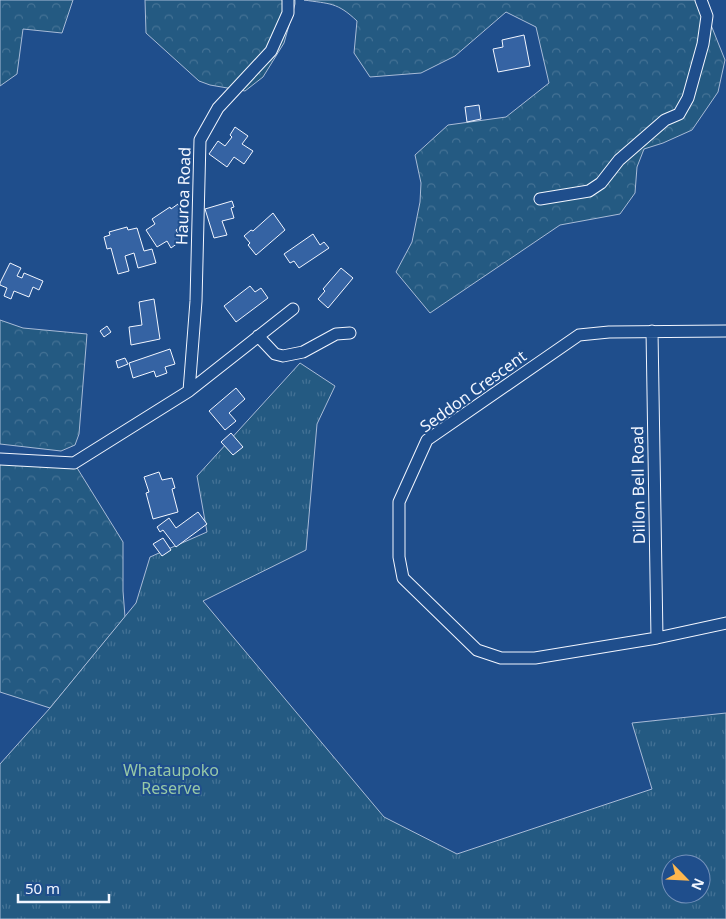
<svg xmlns="http://www.w3.org/2000/svg" width="726" height="919" font-family="'Noto Sans',sans-serif">
<style>
.forest{fill:url(#forest-crowns);stroke:#a8bbd7}
.park{fill:url(#park-tufts);stroke:#a8bbd7;fill-rule:evenodd}
.building{fill:#3563a3;stroke:#f2f6ff}
.lines{fill:none;stroke-linecap:round;stroke-linejoin:round}
.street-casing{stroke:#f2f6ff;stroke-width:13}
.street{stroke:#1f4e8c;stroke-width:11}
.labels{text-anchor:middle;stroke-width:4;stroke-linejoin:round;paint-order:stroke}
.street-label{font-size:16px;fill:#f2f6ff;stroke:#1f4e8c}
.park-label{font-size:16px;fill:#97c8a6;stroke:#1f4e8c}
</style>
<defs>
<pattern id="forest-crowns" width="20" height="18" patternUnits="userSpaceOnUse" patternTransform="scale(1.25)"><rect width="20" height="18" fill="#245a82"/><path d="M2 6a3 3 0 1 1 6 0M12 15a3 3 0 1 1 6 0" fill="none" stroke="#447295"/></pattern>
<pattern id="park-tufts" width="24" height="20" patternUnits="userSpaceOnUse" patternTransform="scale(1.25)"><rect width="24" height="20" fill="#245a82"/><path d="M3 7l-1-3M5 7V3M7 7l1-3M15 17l-1-3M17 17v-4M19 17l1-3" fill="none" stroke="#447295"/></pattern>
</defs>
<rect width="100%" height="100%" fill="#1f4e8c"/>
<path class="forest" d="M0 0H73L62 33 23 29 17 74 0 86Z
M145 0H295V4L284 43 263 77 245 91 210 85 199 81 146 33Z
M304 0H696L709 20 725 60 718 92 692 130 663 143 644 149 637 167 635 193 620 214 560 225 430 313 396 272 412 242 420 202 421 183 415 155 448 125 506 117 549 83 536 27 506 12 455 56 421 73 370 77 354 53 357 21C337 2 330 4 304 0Z
M0 320 23 328 87 334 79 434 75 445 61 451 0 444Z
M0 459 74 463 123 542V591L125 617 50 708 0 692Z"/>
<path class="park" d="M300 363 335 386 317 424 306 550 203 601 384 817 457 854 652 789 632 723 726 713V919H0V764L50 708 136 603 150 557 207 532 197 476ZM671 864H701V894H671Z"/>
<path class="building" d="M524 35 530 66 498 72 493 49 503 47 502 40Z
M479 105 481 119 467 122 465 107Z
M235 127 248 136 242 144 253 151 244 164 234 157 227 167 209 154 218 141 225 146 232 137 230 135Z
M232 201 234 207 231 208 234 218 222 221 227 235 214 238 205 209Z
M178 204 186 217 184 218 187 223 176 230 182 240 171 248 167 241 157 247 146 230 155 224 152 219 170 207 171 209Z
M273 213 285 230 256 255 248 245 250 243 244 236 251 230 253 231Z
M127 227 128 230 137 228 144 251 152 249 156 263 138 268 134 253 125 256 129 271 118 274 111 248 107 249 104 237 110 235 109 232Z
M313 234 320 245 324 242 329 248 299 268 294 261 290 263 284 254Z
M10 263 21 268 17 276 22 278 24 273 43 281 39 290 33 287 29 297 14 291 11 299 4 296 7 288 0 285V283Z
M341 268 353 278 328 308 318 299 325 291 323 289Z
M250 286 255 292 261 288 268 298 236 322 224 306Z
M154 299 160 339 131 345 129 327 142 325 139 302Z
M107 326 111 332 104 337 100 331Z
M170 349 175 364 165 367 167 373 156 377 154 371 133 378 129 363Z
M125 358 128 364 118 368 116 361Z
M236 388 245 399 229 413 236 421 225 430 209 411Z
M231 433 243 447 233 455 221 442Z
M159 472 162 480 172 478 175 488 172 489 178 512 153 519 146 493 149 492 144 477Z
M198 512 207 524 176 547 163 530 160 532 157 527 169 518 176 528Z
M163 538 171 550 162 556 153 544Z"/>
<g class="lines">
<defs>
<path id="street" d="M540 199 589 191 601 183 619 160 665 120 679 114 688 98 703 44 707 16 701 0
M652 331 657 638
M726 331 609 332 579 335 427 440 399 502V557L403 578 477 650 501 658H535L657 638 726 623
M258 336 275 354 283 356 303 352 336 334 350 333
M189 391 293 309
M0 459 74 463 189 391 196 301 200 140 218 108 271 51 288 13V0"/>
</defs>
<use href="#street" class="street-casing"/>
<use href="#street" class="street"/>
</g>
<g class="labels">
<g class="street-label">
<text transform="translate(183 196) rotate(-88)" y="6">Hauroa Road</text>
<text transform="translate(473 391) rotate(-36)" y="6">Seddon Crescent</text>
<text transform="translate(638 485) rotate(-91)" y="6">Dillon Bell Road</text>
</g>
<g class="park-label">
<text x="171" y="776">Whataupoko<tspan x="171" dy="18">Reserve</tspan></text>
</g>
</g>
<g transform="translate(686 879) rotate(114)"><circle r="24" fill="#1f4e8c" stroke="#7391ba"/>
<path d="M0-4L9 19L0 12L-9 19Z" fill="#ffb74d"/>
<text y="-8" font-size="14" font-weight="bold" text-anchor="middle" fill="#f2f6ff">N</text>
</g>
<path d="M18 894v8h91v-8" fill="none" stroke="#f2f6ff" stroke-width="2.5"/>
<text x="25" y="894" font-size="15" fill="#f2f6ff" stroke="#1f4e8c" stroke-width="4" paint-order="stroke">50 m</text>
</svg>
